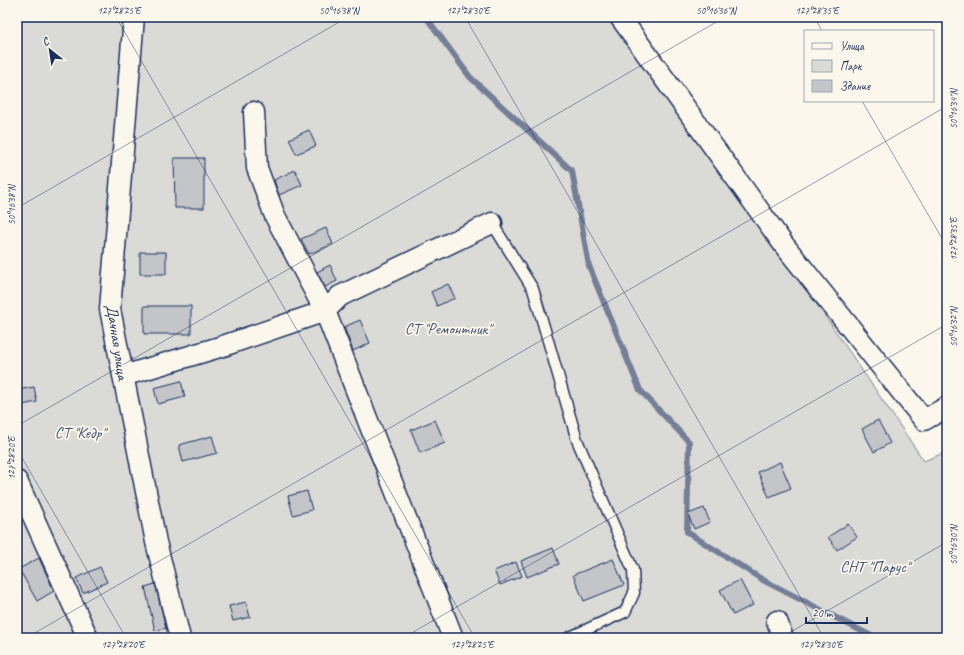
<svg xmlns="http://www.w3.org/2000/svg" width="964" height="655" font-family="Caveat,sans-serif">
<style>
.green{fill:#dadad7;stroke:#7a849a}
.lines{fill:none;stroke-linecap:round;stroke-linejoin:round}
.stream{stroke:#747e96;stroke-width:6}
.building{fill:#c3c5c9;stroke:#1b2f5e}
.service-casing{stroke:#1b2f5e;stroke-width:13}
.minor-casing{stroke:#1b2f5e;stroke-width:23}
.service{stroke:#fbf7ec;stroke-width:10}
.minor{stroke:#fbf7ec;stroke-width:20}
.ticks{fill:none;stroke:#1b2f5e;stroke-width:1;stroke-opacity:0.45}
.labels{text-anchor:middle;stroke-width:3.5;stroke-linejoin:round;paint-order:stroke}
.park-label{font-size:16px;fill:#415176;stroke:#fbf7ec}
.street-label{font-size:16px;fill:#1b2f5e;stroke:#fbf7ec}
.neatline{fill:none;stroke:#1b2f5e;stroke-width:1.5}
.ticks-label{font-size:10px;text-anchor:middle;fill:#1b2f5e}
</style>
<rect width="100%" height="100%" fill="#fbf7ec"/>
<filter id="ink" filterUnits="userSpaceOnUse"><feTurbulence type="fractalNoise" baseFrequency=".025" numOctaves="2"/><feDisplacementMap in="SourceGraphic" scale="8" xChannelSelector="R" yChannelSelector="G"/><feConvolveMatrix kernelMatrix="1 2 1 2 8 2 1 2 1" color-interpolation-filters="sRGB"/></filter>
<g filter="url(#ink)">
<path class="green" d="M17 17H611L729 185 825 316 924 461 946 452 947 454V638H17Z"/>
<g class="lines">
<path class="stream" d="M426 17 470 77 572 171 589 266 640 390 689 442 687 532 763 580 875 638"/>
</g>
<path class="building" d="M309 130 316 146 296 154 289 139Z
M174 158H204V208H175Z
M295 170 302 185 279 195 274 180Z
M326 228 333 244 309 254 301 239Z
M140 252H166V274H140Z
M330 265 337 281 325 287 317 272Z
M448 284 455 298 437 306 431 292Z
M144 306H191V334H144Z
M360 320 370 343 353 351 344 327Z
M181 381 185 397 158 404 154 388Z
M34 387 37 402 17 406V390Z
M435 420 445 443 420 453 411 430Z
M878 420 890 443 874 452 862 429Z
M212 436 217 453 183 462 179 445Z
M780 462 791 488 769 497 758 472Z
M307 491 312 510 293 515 288 496Z
M704 508 710 522 694 529 688 514Z
M848 524 857 537 837 550 828 537Z
M553 548 559 564 527 577 521 561Z
M39 558 54 591 37 601 19 569Z
M613 559 624 585 584 601 573 575Z
M516 562 522 576 500 585 494 571Z
M100 567 107 582 83 593 76 578Z
M740 580 753 605 733 615 720 590Z
M155 584 166 628 155 631 145 587Z
M246 602 250 617 233 621 229 606Z"/>
<g class="lines">
<defs>
<path id="service" d="M492 223 533 289 577 440 633 570 634 593 625 612 568 638"/>
<path id="minor" d="M134 17 110 309 156 542 180 638
M620 17 784 245 924 420 947 407
M254 112 257 168 275 216 325 311 453 638
M123 376 223 346 325 311 340 296 492 223
M17 481 88 638
M777 621 783 638"/>
</defs>
<use href="#service" class="service-casing"/>
<use href="#minor" class="minor-casing"/>
<use href="#service" class="service"/>
<use href="#minor" class="minor"/>
</g>
</g>
<path class="ticks" d="M116 17 475 638M465 17 824 638M814 17 822 31M862 101 947 247M17 208 348 17M17 426 725 17M17 449 126 638M26 638 947 106M403 638 947 324M780 638 947 542"/>
<g class="labels">
<g class="park-label">
<text x="448" y="334">СТ "Ремонтник"</text>
<text x="80" y="438">СТ "Кедр"</text>
<text x="875" y="572">СНТ "Парус"</text>
</g>
<g class="street-label">
<text transform="translate(118 342) rotate(81)" y="6">Дачная улица</text>
</g>
</g>
<rect width="964" height="655" fill="none" stroke="#fbf7ec" stroke-width="44"/>
<rect x="804" y="30" width="130" height="72" fill="#fbf7ec" stroke="#a1a7b3"/>
<rect x="812" y="43" width="20" height="6" fill="#fbf7ec" stroke="#a1a7b3"/>
<text x="840" y="50" font-size="12" fill="#1b2f5e">Улица</text>
<rect x="812" y="60" width="20" height="12" fill="#dadad7" stroke="#a1a7b3"/>
<text x="840" y="70" font-size="12" fill="#1b2f5e">Парк</text>
<rect x="812" y="80" width="20" height="12" fill="#c3c5c9" stroke="#a1a7b3"/>
<text x="840" y="90" font-size="12" fill="#1b2f5e">Здание</text>
<g transform="translate(50 50) rotate(330)" stroke="#fbf7ec" stroke-width="3" paint-order="stroke">
<path d="M0-3L7 15L0 10L-7 15Z" fill="#1b2f5e"/>
<text y="-6" font-size="11" font-weight="bold" text-anchor="middle" fill="#1b2f5e">С</text>
</g>
<path d="M806 617v6h61v-6" fill="none" stroke="#1b2f5e" stroke-width="2"/>
<text x="812" y="617" font-size="12" fill="#1b2f5e" stroke="#fbf7ec" stroke-width="3" paint-order="stroke">20 m</text>
<rect x="22" y="22" width="920" height="611" class="neatline"/>
<g class="ticks-label">
<text x="119" y="14">127°28'25"E</text>
<text x="339" y="14">50°16'38"N</text>
<text x="468" y="14">127°28'30"E</text>
<text x="716" y="14">50°16'36"N</text>
<text x="817" y="14">127°28'35"E</text>
<text transform="translate(953 109) rotate(-90)" y="4">50°16'34"N</text>
<text transform="translate(11 205) rotate(-90)" y="4">50°16'38"N</text>
<text transform="translate(953 239) rotate(-90)" y="4">127°28'35"E</text>
<text transform="translate(953 327) rotate(-90)" y="4">50°16'32"N</text>
<text transform="translate(11 458) rotate(-90)" y="4">127°28'20"E</text>
<text transform="translate(953 545) rotate(-90)" y="4">50°16'30"N</text>
<text x="123" y="648">127°28'20"E</text>
<text x="472" y="648">127°28'25"E</text>
<text x="821" y="648">127°28'30"E</text>
</g>
</svg>
